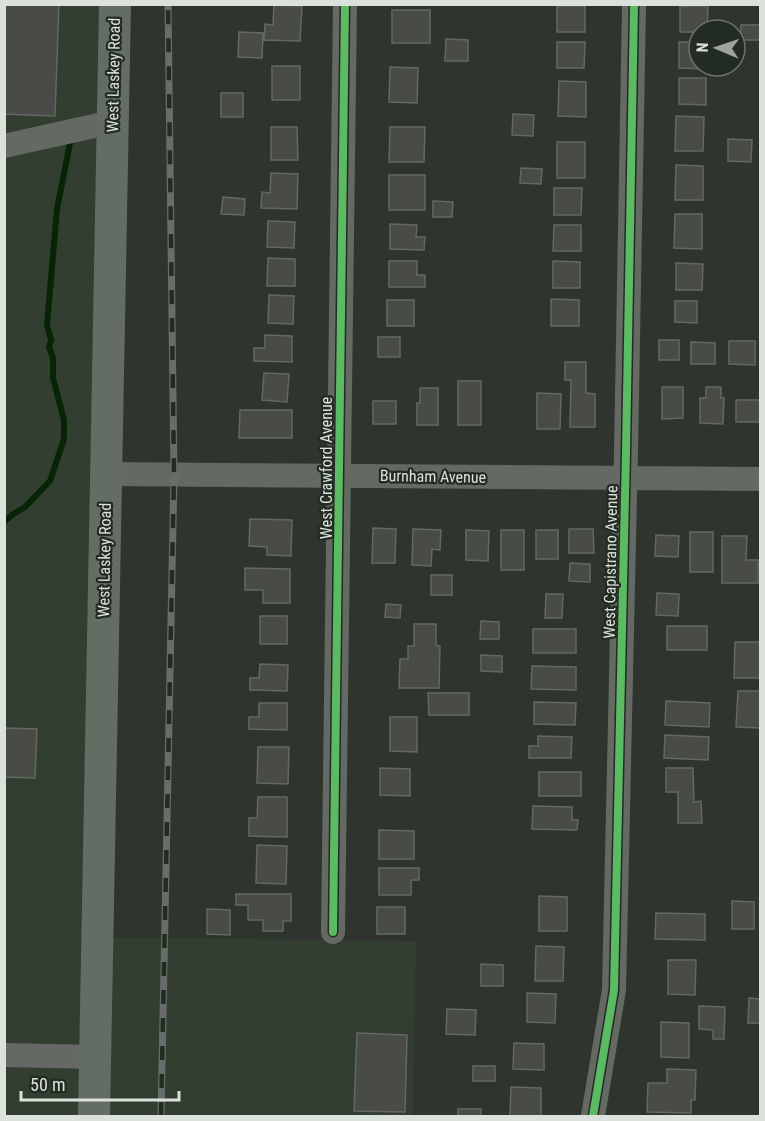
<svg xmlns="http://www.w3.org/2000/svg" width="765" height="1121" font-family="'Roboto Condensed',sans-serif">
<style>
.built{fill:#313e30}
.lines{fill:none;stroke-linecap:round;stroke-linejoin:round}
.stream{stroke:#072407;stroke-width:6}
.building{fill:#484b46;stroke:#636863;stroke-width:1.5}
.minor{stroke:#656964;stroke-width:24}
.major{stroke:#646d63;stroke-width:32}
.rail-casing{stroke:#696d69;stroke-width:7}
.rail{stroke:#232c22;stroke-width:4.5;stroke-dasharray:14;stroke-linecap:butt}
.cycleway-casing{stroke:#232c22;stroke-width:11}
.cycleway{stroke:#5cba63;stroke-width:8}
.labels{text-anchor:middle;stroke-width:4.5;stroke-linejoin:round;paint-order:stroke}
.street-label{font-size:16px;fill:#dbe1db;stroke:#232c22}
</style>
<rect width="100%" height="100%" fill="#2f342e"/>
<path class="built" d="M5 5H115L97 937 416 941 413 1116H5Z"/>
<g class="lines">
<path class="stream" d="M4 522 12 515 25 507 50 481 64 439V420L53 378V358L49 347 51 340 47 325 57 209 70 143"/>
</g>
<path class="building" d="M4 4H59L55 116 4 114Z
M274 5 302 6 300 41 264 40 265 24 273 25Z
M557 6H585V32H557Z
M680 6H708L707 30H699V32H680Z
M392 10H430V43H392Z
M741 25H760V40H741Z
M239 32 263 33 262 58 238 57Z
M446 39 468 40V61H445Z
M557 42H585L584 68H557Z
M679 42H699V66H706V69L679 68Z
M272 66H300V100H272Z
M390 67 418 68 417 103 389 102Z
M679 78H706V105L679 104Z
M559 81 586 82V117L558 116Z
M221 93H243V117H221Z
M513 114 534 115 533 136 512 135Z
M676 116 704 117 703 151H675Z
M271 127H297L298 160H271Z
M390 127H425L424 162H389Z
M728 139 752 140 751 162 728 161Z
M557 142H585V178H557Z
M676 165 703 166V200H675Z
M521 168 542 169 541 184 520 183Z
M271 173 298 174 297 209 261 208 262 192 270 193Z
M389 175H425V210H389Z
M554 188H582L581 215H554Z
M223 197 245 199 244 215 221 214Z
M433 201 453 202 452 217H433Z
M675 214H702V249L674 248Z
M268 221 295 222 294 248 267 247Z
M390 224 417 225 416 237H425L424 250 390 249Z
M554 225H581V251H553Z
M268 258 295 259V286H267Z
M389 261H417V275H425V287H389Z
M553 261 580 262V288H553Z
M676 263 703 264 702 290H676Z
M269 295 294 296 293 324 268 323Z
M551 299 579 300V326H551Z
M387 300H414V326H387Z
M675 301H697V323L675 322Z
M265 335 292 336V362L254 361V348H265Z
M378 337H400V357H378Z
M659 340H679V360H659Z
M729 341H755V365L729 364Z
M691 342 715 343V364H691Z
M565 362H586V393L595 394V427H570L571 380H565Z
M264 373 289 374 287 402 262 400Z
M458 381H481V425H458Z
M662 387H683V418L662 419Z
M706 387H721V398H724L723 424 700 423V398H706Z
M420 388H438V425H417V403H420Z
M537 393 561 394 560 429H537Z
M736 400H760V422H736Z
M373 401H396V424H373Z
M240 410H292V438H239Z
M250 519 292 520 291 556 267 555V547L249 546Z
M373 528 396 529 395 563H372Z
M413 529 441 530 440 550 432 549 431 566 412 565Z
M569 529H593L594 553H569Z
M466 530 489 531 488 561 466 560Z
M501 530H524V570H501Z
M536 530H558V559H536Z
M690 532H713V572H690Z
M656 535 679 536 678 557 655 556Z
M722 536H747L746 560H758V583H722Z
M570 563 590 564V582L569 581Z
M245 568 290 569V603H263V590H245Z
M431 575H452V595H431Z
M657 593 679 594 678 616 656 615Z
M546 594H563L562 618H545Z
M386 604 401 605 400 618 385 617Z
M260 616H287V644H260Z
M481 621 499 622V639H480Z
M414 624H436V645L440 646 439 688H399L400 659H408V646H414Z
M667 626H707V650H667Z
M533 629H576V653H533Z
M735 642H760V678H734Z
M481 655 502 656V672L481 671Z
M260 664 288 665 287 691 250 690V678H259Z
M532 666 576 667V690L531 689Z
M738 691H760V728L736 727Z
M428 693H469V715H429Z
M666 701 710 703 709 727 665 725Z
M534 702 576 703 575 725 534 724Z
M259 703H287V730L249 729V717H259Z
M390 717H417V752L390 751Z
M4 728 37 729 35 778 4 777Z
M665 735 709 737 708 760 664 758Z
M538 736 572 737 571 758H529V746H538Z
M258 747H289L288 784 257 783Z
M380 768 410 769V796L380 795Z
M666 768H693L694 802 701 801 702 823H678V792H666Z
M539 772H581V796H539Z
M258 797H287V837L249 836V818H257Z
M533 806 572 807V820H578L577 830 532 829Z
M379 830 414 831V859H379Z
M257 845 287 846 286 884 256 883Z
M379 868H419V880H411V895H379Z
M236 894H291V921H283V931H263V920H248V905H236Z
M539 896 567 897V931H539Z
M732 901 754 902V929H732Z
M377 907H405V934H377Z
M207 909 230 910V935L207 934Z
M656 913 705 914V940L655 939Z
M536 946 564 947 563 981H535Z
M668 960H696L695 995 668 994Z
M481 964 503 965V986H481Z
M527 993 556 994 555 1023 527 1022Z
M749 998 760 999V1023H748Z
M699 1006 725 1007 724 1039H713V1030L699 1029Z
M447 1009 476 1010 475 1035 446 1034Z
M661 1022 689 1023V1058L661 1057Z
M357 1033 407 1035 405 1112 354 1111Z
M514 1043 544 1044V1070L513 1069Z
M473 1066H495V1081H473Z
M667 1069 696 1070 695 1100H691V1113L647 1112 648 1083H667Z
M511 1087 541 1088V1116H510Z
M458 1109H481V1116H458Z"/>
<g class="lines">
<path class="minor" d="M4 146 112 122
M106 474 760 479
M333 932 345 4
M4 1055 95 1057
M593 1116 614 990 626 451 634 6"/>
<path class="major" d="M94 1116 115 4"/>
<defs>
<path id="rail" d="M161 1116 174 475 168 4"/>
</defs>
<use href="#rail" class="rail-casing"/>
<use href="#rail" class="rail"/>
<defs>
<path id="cycleway" d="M333 932 345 4
M593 1116 614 990 626 451 634 6"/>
</defs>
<use href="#cycleway" class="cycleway-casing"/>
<use href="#cycleway" class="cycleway"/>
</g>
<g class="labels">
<g class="street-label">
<text transform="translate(113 75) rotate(-89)" y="6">West Laskey Road</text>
<text transform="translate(326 468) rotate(-90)" y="6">West Crawford Avenue</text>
<text transform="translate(433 476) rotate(1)" y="6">Burnham Avenue</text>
<text transform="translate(104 560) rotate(-89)" y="6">West Laskey Road</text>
<text transform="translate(610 562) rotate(-89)" y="6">West Capistrano Avenue</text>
</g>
</g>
<rect width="765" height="1121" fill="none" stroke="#dbe1db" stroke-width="12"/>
<g transform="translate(717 48) rotate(272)"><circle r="28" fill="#232c22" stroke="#6d746c" stroke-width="1.5"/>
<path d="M0-4.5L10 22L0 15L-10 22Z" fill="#9fa49e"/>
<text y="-9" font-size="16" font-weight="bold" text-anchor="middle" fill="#dbe1db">N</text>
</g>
<path d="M21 1091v9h158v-9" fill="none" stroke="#dbe1db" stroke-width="3"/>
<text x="30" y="1091" font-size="18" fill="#dbe1db" stroke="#232c22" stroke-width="4.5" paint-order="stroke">50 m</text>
</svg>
